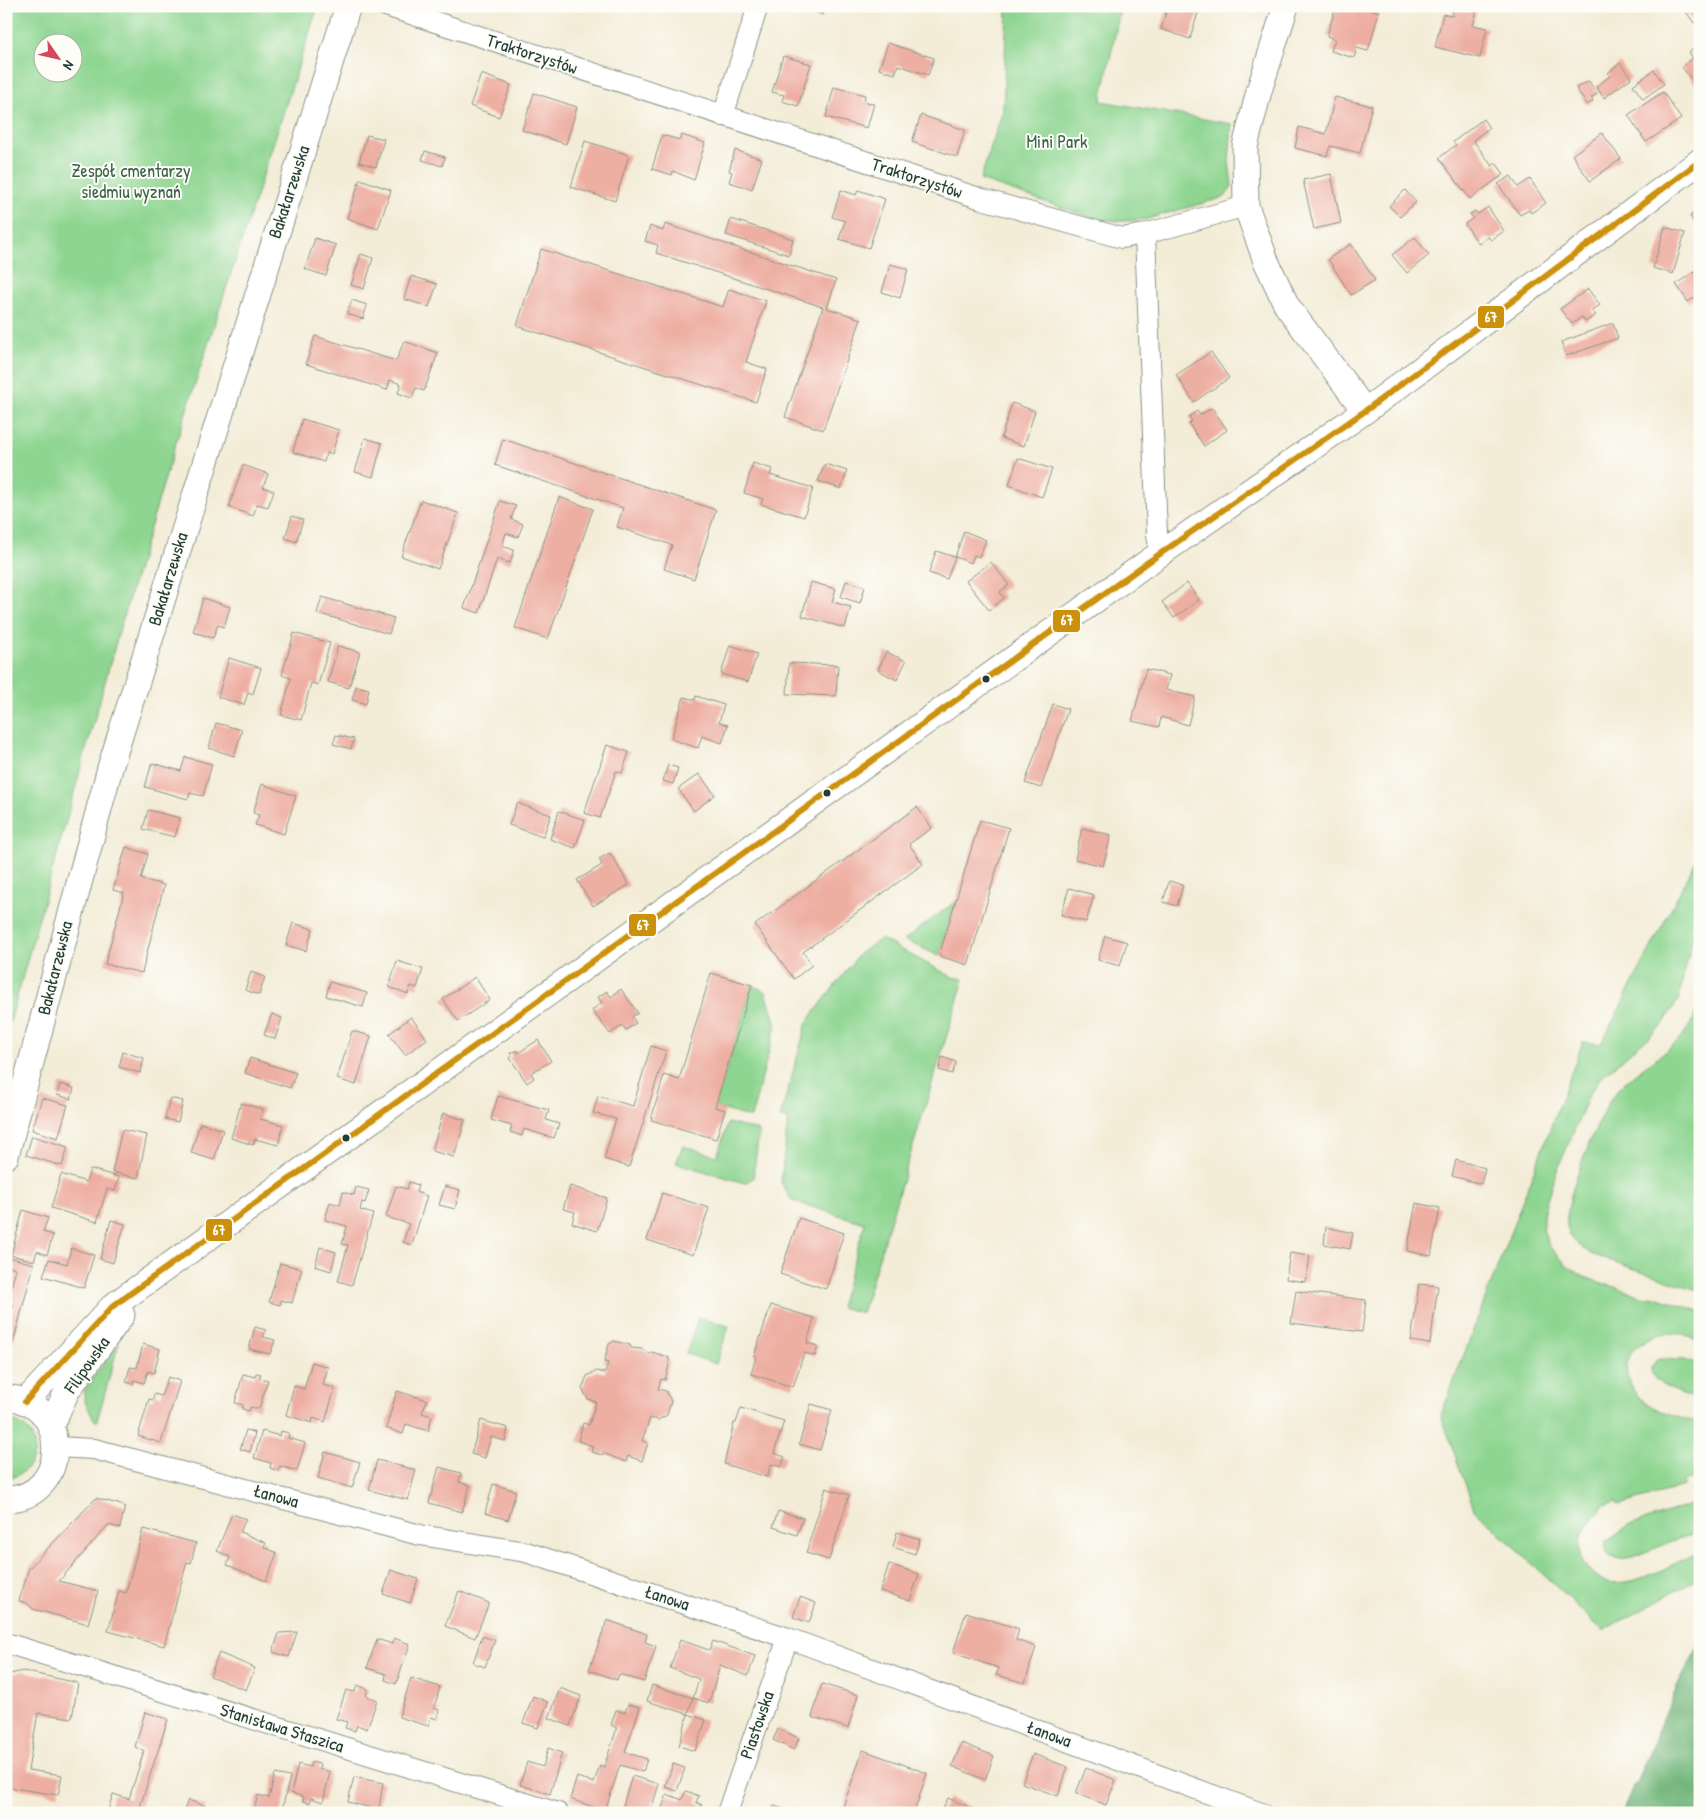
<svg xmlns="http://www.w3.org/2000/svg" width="1706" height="1819" font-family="'Patrick Hand',sans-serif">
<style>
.green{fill:#8dd590;stroke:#568962;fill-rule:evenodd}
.forest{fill:#72b67a;stroke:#487a57}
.building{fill:#eeafa3}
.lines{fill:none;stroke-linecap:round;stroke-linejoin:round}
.minor-casing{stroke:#899486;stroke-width:22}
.tertiary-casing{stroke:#899486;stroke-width:27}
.minor{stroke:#fff;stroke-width:20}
.tertiary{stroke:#fff;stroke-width:25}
.bus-1-casing{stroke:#fdfcf7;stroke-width:10}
.bus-1{stroke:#cc910a;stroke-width:6}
.bus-dot{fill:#1f3d34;stroke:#fdfcf7;stroke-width:2}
.labels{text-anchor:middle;stroke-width:4;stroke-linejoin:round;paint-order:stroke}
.street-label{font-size:18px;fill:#1f3d34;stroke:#fdfcf7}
.park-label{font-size:18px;fill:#3a634b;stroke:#fdfcf7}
.line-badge{stroke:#fdfcf7;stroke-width:2}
.badge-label{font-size:14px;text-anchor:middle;font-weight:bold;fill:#fff}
</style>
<rect width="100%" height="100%" fill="#fdfcf7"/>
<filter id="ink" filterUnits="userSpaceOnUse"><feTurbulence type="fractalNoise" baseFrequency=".02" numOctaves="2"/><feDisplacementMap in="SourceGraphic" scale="10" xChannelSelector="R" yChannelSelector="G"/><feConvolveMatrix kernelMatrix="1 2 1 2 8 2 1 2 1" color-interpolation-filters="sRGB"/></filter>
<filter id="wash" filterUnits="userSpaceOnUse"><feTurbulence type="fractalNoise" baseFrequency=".0096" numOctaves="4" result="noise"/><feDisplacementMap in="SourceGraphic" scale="20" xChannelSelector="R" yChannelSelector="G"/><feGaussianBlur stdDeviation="1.12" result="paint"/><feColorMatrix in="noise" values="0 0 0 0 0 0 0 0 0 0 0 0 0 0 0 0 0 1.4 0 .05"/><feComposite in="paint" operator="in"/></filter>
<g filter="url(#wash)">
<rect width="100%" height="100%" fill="#f3ecd7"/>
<path class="green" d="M6 6H318L173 452 120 628 10 1022 6 1023ZM42 42H72V72H42Z
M1007 6H1121L1101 101 1232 124 1229 161 1232 186 1225 197 1147 219 1124 221 1099 220 980 180 1003 110Z
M1698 857H1700V926L1693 936 1678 1000 1663 1025 1601 1077 1590 1093 1552 1183 1543 1214V1229L1549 1246 1570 1268 1584 1277 1645 1297 1652 1296 1700 1311V1342C1691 1338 1680 1333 1670 1333 1633 1335 1611 1369 1640 1398 1655 1412 1681 1418 1700 1424V1481L1695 1478 1683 1482V1486L1674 1489 1619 1505 1616 1501 1601 1507V1511C1589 1523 1574 1539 1581 1557 1602 1611 1667 1565 1700 1552V1577L1603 1631 1474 1509 1441 1415 1583 1042 1601 1044Z
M955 902 939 956 904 940Z
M881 939 952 977 964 979 862 1313 840 1307 865 1223 792 1201 781 1182 788 1119 780 1118 807 1022 860 953Z
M752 985 766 992 776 1025 751 1118 715 1107Z
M1700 1004V1291L1591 1254C1580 1246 1569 1240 1567 1226 1563 1200 1601 1107 1619 1088 1639 1066 1668 1055 1686 1031 1692 1023 1696 1013 1700 1004Z
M728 1123 759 1131 753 1178 745 1183 676 1163 683 1146 717 1156Z
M698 1318 729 1326 716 1364 686 1354Z
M119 1343 97 1421H95L84 1400 85 1389Z
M1657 1359 1684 1360 1700 1365V1400C1686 1395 1651 1387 1651 1368Z
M6 1420C44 1424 44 1471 7 1479Z
M1700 1502V1531L1632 1557C1619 1560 1602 1560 1606 1542L1629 1526Z"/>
<path class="forest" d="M1700 1643V1813H1623L1677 1687Z"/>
<g id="blocks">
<path class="building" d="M798 6H825L823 15Z
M1168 6H1200L1190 39 1161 29Z
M1336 6H1359L1379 12 1368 51 1357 48 1354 58 1331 51 1335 39 1327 36Z
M1454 6H1478L1473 25 1487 28 1480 58 1435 47 1443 14 1452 16Z
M1682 6H1696L1700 12V19L1694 23Z
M888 43 934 58 928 75 898 65 895 74 879 69Z
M1700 44V88L1699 89 1682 67 1693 58 1689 52Z
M783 56 811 64 798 106 782 101 784 95 772 92Z
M1620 63 1631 78 1604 98 1596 87 1610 76 1608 73Z
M1654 70 1664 84 1643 99 1633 85Z
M481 74 511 85 499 117 470 106Z
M1589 81 1597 94 1591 98 1593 101 1587 105 1576 88Z
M834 87 865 95 864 101 874 104 867 128 826 117Z
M1663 92 1681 119 1646 142 1628 115Z
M534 93 577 107 566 144 522 130Z
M1335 97 1372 106 1360 153 1330 146 1327 156 1295 148 1299 127 1326 134Z
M921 115 965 130 957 157 912 142Z
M1483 119 1489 128 1473 140 1492 166 1496 163 1504 174 1470 199 1439 158 1456 145 1453 142Z
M1602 133 1621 159 1590 181 1572 155Z
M367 135 384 139 376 167 359 162Z
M662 135 680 140 682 135 705 143 694 180 673 171 672 175 652 169Z
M585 141 629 155 615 201 571 187Z
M735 150 762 159 752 189 729 182 732 172 729 171Z
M425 151 445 157 442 166 422 160Z
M1331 174 1341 223 1314 229 1303 180Z
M1511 176 1518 187 1530 179 1546 203 1531 213 1529 210 1520 215 1498 184Z
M360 179 391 190 378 229 347 218Z
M841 190 856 195 858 190 885 199 869 248 839 239 845 221 832 217Z
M1405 190 1416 202 1400 217 1389 206Z
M1488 207 1504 231 1491 240 1488 237 1479 244 1465 224 1473 218 1470 214 1475 211 1478 214Z
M1700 209V230L1690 216Z
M731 219 793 239 789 255 726 235Z
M665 224 836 280 827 308 861 319 823 430 785 417 823 307 656 253 658 245 645 241 650 226 663 231Z
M1665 227 1685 233 1673 274 1653 268Z
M1415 237 1429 255 1407 273 1392 255Z
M315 238 336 245 326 276 305 269Z
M1351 244 1375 280 1351 295 1328 259Z
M541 249 723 307 729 289 766 301 746 362 767 369 756 402 517 326Z
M361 254 373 258 364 289 351 285Z
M890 264 908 269 900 298 882 292Z
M1700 268V294L1688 302 1676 284Z
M411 276 437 284 429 307 404 299Z
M1588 289 1600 305 1592 311 1596 315 1585 322 1582 317 1572 324 1560 309Z
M352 300 367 305 363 319 347 314Z
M1613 323 1618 338 1566 356 1561 342Z
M315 336 396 361 404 341 438 353 424 391 416 388 412 398 398 393 401 384 390 380 387 390 306 364Z
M1211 352 1229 378 1194 402 1176 375Z
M1012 403 1035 411 1024 446 1001 438Z
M1212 408 1227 430 1204 446 1189 424 1192 421 1189 417 1197 411 1200 415Z
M302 419 339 430 332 454 326 453 324 462 293 452Z
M365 438 382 443 373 477 355 472Z
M503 439 716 510 694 579 664 569 672 545 617 527 623 508 495 465Z
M1018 458 1052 469 1042 497 1009 485Z
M753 463 772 469 770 475 813 488 804 517 761 504 763 499 744 493Z
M825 464 847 471 841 489 818 481Z
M243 465 268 474 263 487 274 491 268 507 257 504 253 516 229 507Z
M559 497 593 509 548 639 515 628Z
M421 500 458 513 438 569 401 556Z
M500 501 516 506 511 519 523 524 518 537 506 533 502 546 514 550 510 563 497 559 479 613 464 608Z
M292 516 303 520 296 542 285 538Z
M964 531 986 540 979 557 974 555 971 563 955 557 947 579 929 573 936 551 955 557Z
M991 562 1009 585 1000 592 1004 598 989 610 966 581Z
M846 581 865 587 860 603 841 597Z
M811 582 836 589 832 602 851 607 845 628 802 616Z
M1187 583 1199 600 1174 618 1162 602Z
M322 597 394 618 389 634 317 613Z
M203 598 230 607 224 627 218 625 213 638 193 632Z
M294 633 330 643 318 685 311 683 301 720 281 715 291 678 282 675Z
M730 645 757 654 748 682 721 674Z
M338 646 360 652 349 688 328 682Z
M886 652 906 661 897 680 878 670Z
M229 658 261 668 253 694 248 692 244 705 218 697Z
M789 663 838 665 836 696 787 694Z
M1146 669 1170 675 1166 690 1195 697 1188 725 1161 717 1159 727 1132 721Z
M356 686 369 689 366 704 352 700Z
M696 696 724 705 719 722 728 725 722 743 702 736 698 748 671 739 684 697 695 700Z
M1053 704 1068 709 1041 788 1025 783Z
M216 723 242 730 234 756 209 748Z
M336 735 354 739 351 749 333 744Z
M607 745 629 752 622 773 616 771 600 818 584 813Z
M185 757 212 764 203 796 190 793 188 799 145 787 152 763 181 771Z
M668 765 678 768 673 784 663 781Z
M699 774 715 795 694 811 678 789Z
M262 784 296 796 284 834 255 825 259 815 253 813Z
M517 803 551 815 543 837 509 825Z
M917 807 932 828 909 844 923 864 803 952 812 965 794 979 755 925Z
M148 810 180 818 175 837 143 829Z
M559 811 585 820 575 848 550 839Z
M980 820 1009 828 968 965 939 956Z
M1082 828 1111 835 1103 866 1075 859Z
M126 847 148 854 141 879 164 885 142 973 105 964 124 893 113 890Z
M610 853 629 885 593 906 577 880 602 865 599 859Z
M1169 881 1183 885 1177 906 1163 902Z
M1069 888 1094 895 1086 922 1061 915Z
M293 923 313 929 306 951 286 945Z
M1105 936 1127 942 1120 966 1098 960Z
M397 961 423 969 417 988 411 986 408 994 389 987Z
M251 972 265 977 259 995 245 990Z
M711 973 752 985 715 1107 725 1110 716 1139 651 1120 664 1075 679 1080Z
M475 977 490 1000 458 1021 443 999Z
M330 982 367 993 363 1007 326 996Z
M621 989 638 1013 632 1017 636 1023 626 1030 622 1025 610 1034 592 1010 602 1003 598 997 607 991 611 997Z
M272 1014 282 1018 275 1039 264 1035Z
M411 1017 427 1039 405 1055 389 1034Z
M352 1031 371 1036 356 1085 337 1079Z
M538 1040 551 1061 531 1073 534 1078 527 1083 510 1058 512 1056 510 1053 517 1050 518 1053Z
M651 1046 666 1051 629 1167 604 1159 616 1119 593 1113 598 1096 633 1106Z
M123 1052 144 1058 140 1073 119 1067Z
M942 1057 956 1062 952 1074 939 1070Z
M250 1058 296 1073 290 1088 245 1073Z
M60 1084 74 1088 71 1099 57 1095Z
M498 1096 549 1110 546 1120 559 1124 554 1138 524 1129 522 1136 510 1132 512 1126 491 1120Z
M42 1098 68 1105 58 1138 32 1130Z
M170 1098 183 1101 178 1122 165 1119Z
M241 1103 263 1109 260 1119 283 1125 278 1145 255 1139 253 1145 231 1138Z
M443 1113 465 1120 454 1157 432 1151Z
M200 1123 223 1130 214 1160 191 1153Z
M122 1130 147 1135 138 1178 112 1172Z
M32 1136 68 1147 62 1166 26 1155Z
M1456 1160 1485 1168 1481 1184 1452 1176Z
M90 1169 119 1177 115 1191 107 1189 97 1222 51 1208 61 1174 86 1182Z
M409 1182 418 1185 416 1192 427 1196 412 1245 403 1242 409 1224 386 1217 396 1186 407 1189Z
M445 1186 460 1190 455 1209 439 1205Z
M570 1186 607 1198 597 1231 572 1223 575 1212 563 1209Z
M356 1187 369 1190 365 1203 362 1202 360 1210 373 1214 352 1285 338 1281 348 1245 342 1244 347 1226 325 1220 330 1202 340 1205 343 1192 354 1195Z
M662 1193 709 1208 693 1255 647 1240Z
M1416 1203 1440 1208 1431 1256 1407 1251Z
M23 1210 48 1218 43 1232 53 1235 47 1255 37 1251 34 1261 11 1255Z
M799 1218 844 1233 826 1289 780 1274Z
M111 1220 125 1224 113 1263 100 1259Z
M1326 1227 1353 1233 1350 1249 1324 1244Z
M320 1247 336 1252 331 1271 315 1266Z
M71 1248 94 1255 84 1288 43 1276 49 1259 67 1264Z
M1290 1253 1310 1256 1306 1282 1286 1279Z
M8 1257 34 1264 13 1343 6 1341V1310L12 1311 14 1305 7 1304 16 1268 6 1266Z
M280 1263 302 1269 292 1303 281 1300 280 1305 269 1302Z
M1419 1284 1438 1286 1430 1344 1411 1341Z
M1296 1291 1366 1300 1362 1332 1291 1323Z
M771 1305 814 1318 807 1343 818 1346 815 1356 804 1353 793 1387 751 1374 756 1357 754 1356Z
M255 1327 266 1330 263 1337 275 1340 270 1354 249 1349Z
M614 1341 630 1345 631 1348 642 1349 650 1354 652 1352 668 1357 670 1362 665 1380 661 1379 658 1389 666 1391 671 1401 667 1415 658 1420 650 1418 642 1441 648 1443 642 1461 628 1456 626 1462 603 1453 602 1455 591 1452 593 1446 578 1441 583 1423 589 1425 596 1402 588 1399 582 1389 587 1376 597 1371 605 1373 608 1363 604 1362 609 1344Z
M143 1344 160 1349 154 1373 148 1371 144 1383 134 1380 133 1384 126 1382 130 1367 137 1368Z
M312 1362 328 1367 323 1385 335 1388 325 1422 313 1418 312 1423 286 1415 294 1386 304 1389Z
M256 1373 261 1374 259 1378 268 1380 259 1409 250 1407 249 1411 242 1409 243 1405 235 1403 243 1374 255 1377Z
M168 1377 180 1381 161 1443 138 1436 149 1399 153 1400 154 1394 161 1396Z
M397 1391 427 1400 422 1413 432 1416 428 1431 406 1424 403 1434 386 1428Z
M811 1404 832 1410 820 1450 799 1444Z
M741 1408 784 1421 774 1453 785 1457 781 1467 771 1464 767 1477 724 1464 734 1423H736Z
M481 1420 508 1428 505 1441 491 1437 485 1458 471 1454Z
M246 1430 255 1433 250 1452 240 1449Z
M262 1431 280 1436 281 1431 289 1433 288 1438 305 1443 297 1471 280 1466 278 1471 270 1468 271 1463 254 1458Z
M325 1452 360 1462 352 1488 318 1478Z
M377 1460 416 1470 408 1500 369 1490Z
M439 1467 461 1473 459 1482 470 1485 462 1512 429 1503Z
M493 1484 516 1491 508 1520 485 1513Z
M826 1488 849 1495 829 1560 806 1553Z
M96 1498 125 1506 120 1528 108 1525 59 1581 98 1591 88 1624 33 1609 27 1603 19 1601 29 1568Z
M778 1511 803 1518 797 1535 773 1527Z
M232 1514 246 1519 240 1532 266 1543 264 1547 277 1553 266 1581 227 1565 230 1557 217 1551Z
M143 1529 196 1543 191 1563 187 1562 164 1646 108 1631 119 1591 126 1593Z
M897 1532 920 1539 915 1554 893 1547Z
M889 1564 919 1574 910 1601 880 1591Z
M391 1570 418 1579 410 1603 383 1594Z
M459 1591 489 1603 475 1638 445 1626Z
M800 1597 816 1603 809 1623 793 1617Z
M966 1612 1019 1629 1016 1640 1036 1647 1025 1683 996 1675 999 1668 953 1653Z
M607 1620 647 1634 645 1642 656 1646 644 1682 619 1674 617 1680 589 1670Z
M297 1632 289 1657 273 1652 279 1633Z
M482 1636 495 1640 485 1667 473 1663Z
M394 1638 410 1644 396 1684 385 1680 386 1674 367 1668 377 1639 392 1644Z
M680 1640 709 1650 713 1641 755 1656 748 1676 720 1665 709 1703 693 1698 699 1679 670 1668Z
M219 1653 255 1668 246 1690 210 1676Z
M23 1671 78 1683 72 1718 38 1713 28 1770 62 1775 58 1795 7 1787 10 1767H6V1675Z
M411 1678 440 1687 434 1708 439 1710 437 1719 431 1717 428 1726 399 1717Z
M822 1684 858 1695 848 1728 812 1717Z
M357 1685 368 1689 366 1696 377 1700 367 1729 357 1725 355 1731 345 1728 347 1722 336 1719 346 1690 355 1692Z
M652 1685 693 1698 688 1714 647 1701Z
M560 1688 581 1696 570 1726 549 1718Z
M533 1696 548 1702 538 1728 523 1723Z
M628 1704 640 1707 625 1752 647 1759 643 1772 620 1765 605 1811 570 1799 577 1777 594 1783 600 1765 604 1767 617 1728 611 1725 616 1710 625 1713Z
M145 1712 168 1719 138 1813H107L113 1794 129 1799 144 1751 135 1747Z
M688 1714 706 1720 695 1751 679 1746Z
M778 1729 799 1738 794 1750 773 1740Z
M962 1743 994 1756 985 1780 952 1766Z
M548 1748 562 1753 550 1794 520 1785 527 1762 543 1767Z
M863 1750 927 1773 914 1813H859L843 1807Z
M1033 1754 1068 1767 1058 1796 1022 1783Z
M311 1762 320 1764 319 1769 330 1772 323 1802 311 1798 310 1803 303 1801 304 1797 291 1793 298 1764 310 1767Z
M673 1764 685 1768 677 1791 665 1787Z
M1086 1768 1116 1780 1106 1805 1076 1793Z
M275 1774 290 1777 281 1813H253L258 1795 269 1798Z
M632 1776 659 1784 650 1813 621 1812Z
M354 1777 383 1783 378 1813H366L368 1807 348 1802Z
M686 1791 699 1796 696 1802 702 1805 699 1813H660L667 1794 682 1800Z
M948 1798 983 1813H941Z
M188 1800 206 1806 203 1813H183Z
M774 1806 794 1812V1813H772Z"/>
</g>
</g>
<g filter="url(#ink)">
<use href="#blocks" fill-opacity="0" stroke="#899486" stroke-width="1"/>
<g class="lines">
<defs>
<path id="minor" d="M386 6 982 199 1122 238 1145 234 1157 534 1160 554
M723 116 758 6
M1145 234 1246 206
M56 1447 94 1449 420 1535 526 1552 788 1638 1261 1813
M6 1643 558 1813
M727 1813 788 1638"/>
<path id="tertiary" d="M1286 6 1259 91 1245 147 1246 206 1266 261 1287 306 1365 411
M6 1156 110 768 348 6
M6 1398C71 1397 71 1499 6 1499
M25 1402 113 1306 1144 565 1365 411 1700 161
M51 1426 67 1391 122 1315"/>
</defs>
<use href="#minor" class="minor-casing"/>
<use href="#tertiary" class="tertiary-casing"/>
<use href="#minor" class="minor"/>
<use href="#tertiary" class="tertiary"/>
<defs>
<path id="bus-1" d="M25 1402 113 1306 1144 565 1365 411 1700 161"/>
</defs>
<use href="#bus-1" class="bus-1-casing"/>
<use href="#bus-1" class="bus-1"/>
</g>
</g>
<g class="bus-dot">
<circle cx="986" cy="679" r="4.5"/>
<circle cx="827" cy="793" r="4.5"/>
<circle cx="346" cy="1138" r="4.5"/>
</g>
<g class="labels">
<g class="street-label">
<text transform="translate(532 54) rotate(18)" y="6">Traktorzystów</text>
<text transform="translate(917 178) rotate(18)" y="6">Traktorzystów</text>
<text transform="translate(289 192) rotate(-72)" y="6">Bakałarzewska</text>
<text transform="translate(168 579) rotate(-73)" y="6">Bakałarzewska</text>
<text transform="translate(55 968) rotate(-76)" y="6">Bakałarzewska</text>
<text transform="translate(87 1365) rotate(-55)" y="6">Filipowska</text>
<text transform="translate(276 1496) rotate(15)" y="6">Łanowa</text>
<text transform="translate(667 1598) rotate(18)" y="6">Łanowa</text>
<text transform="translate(757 1725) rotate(-71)" y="6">Piastowska</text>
<text transform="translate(282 1728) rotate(17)" y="6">Stanisława Staszica</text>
<text transform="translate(1049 1734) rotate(20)" y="6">Łanowa</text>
</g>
<g class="park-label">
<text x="1057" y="148">Mini Park</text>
<text x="131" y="177">Zespół cmentarzy<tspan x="131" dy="21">siedmiu wyznań</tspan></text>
</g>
</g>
<g class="line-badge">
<rect x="1477" y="305" width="28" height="24" rx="5" fill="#cc910a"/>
<rect x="1052" y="609" width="29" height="24" rx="5" fill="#cc910a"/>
<rect x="628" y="913" width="29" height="24" rx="5" fill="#cc910a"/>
<rect x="205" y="1218" width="28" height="24" rx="5" fill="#cc910a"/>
</g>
<g class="badge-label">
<text x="1491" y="322">67</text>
<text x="1067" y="625">67</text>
<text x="643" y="930">67</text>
<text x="219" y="1235">67</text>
</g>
<rect width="1706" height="1819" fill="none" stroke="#fdfcf7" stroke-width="25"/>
<g transform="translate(58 58) rotate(124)"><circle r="24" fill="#fdfcf7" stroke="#a4b0a9"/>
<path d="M0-4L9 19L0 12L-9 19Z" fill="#d1495b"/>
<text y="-8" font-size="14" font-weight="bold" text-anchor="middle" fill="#1f3d34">N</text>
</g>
</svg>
